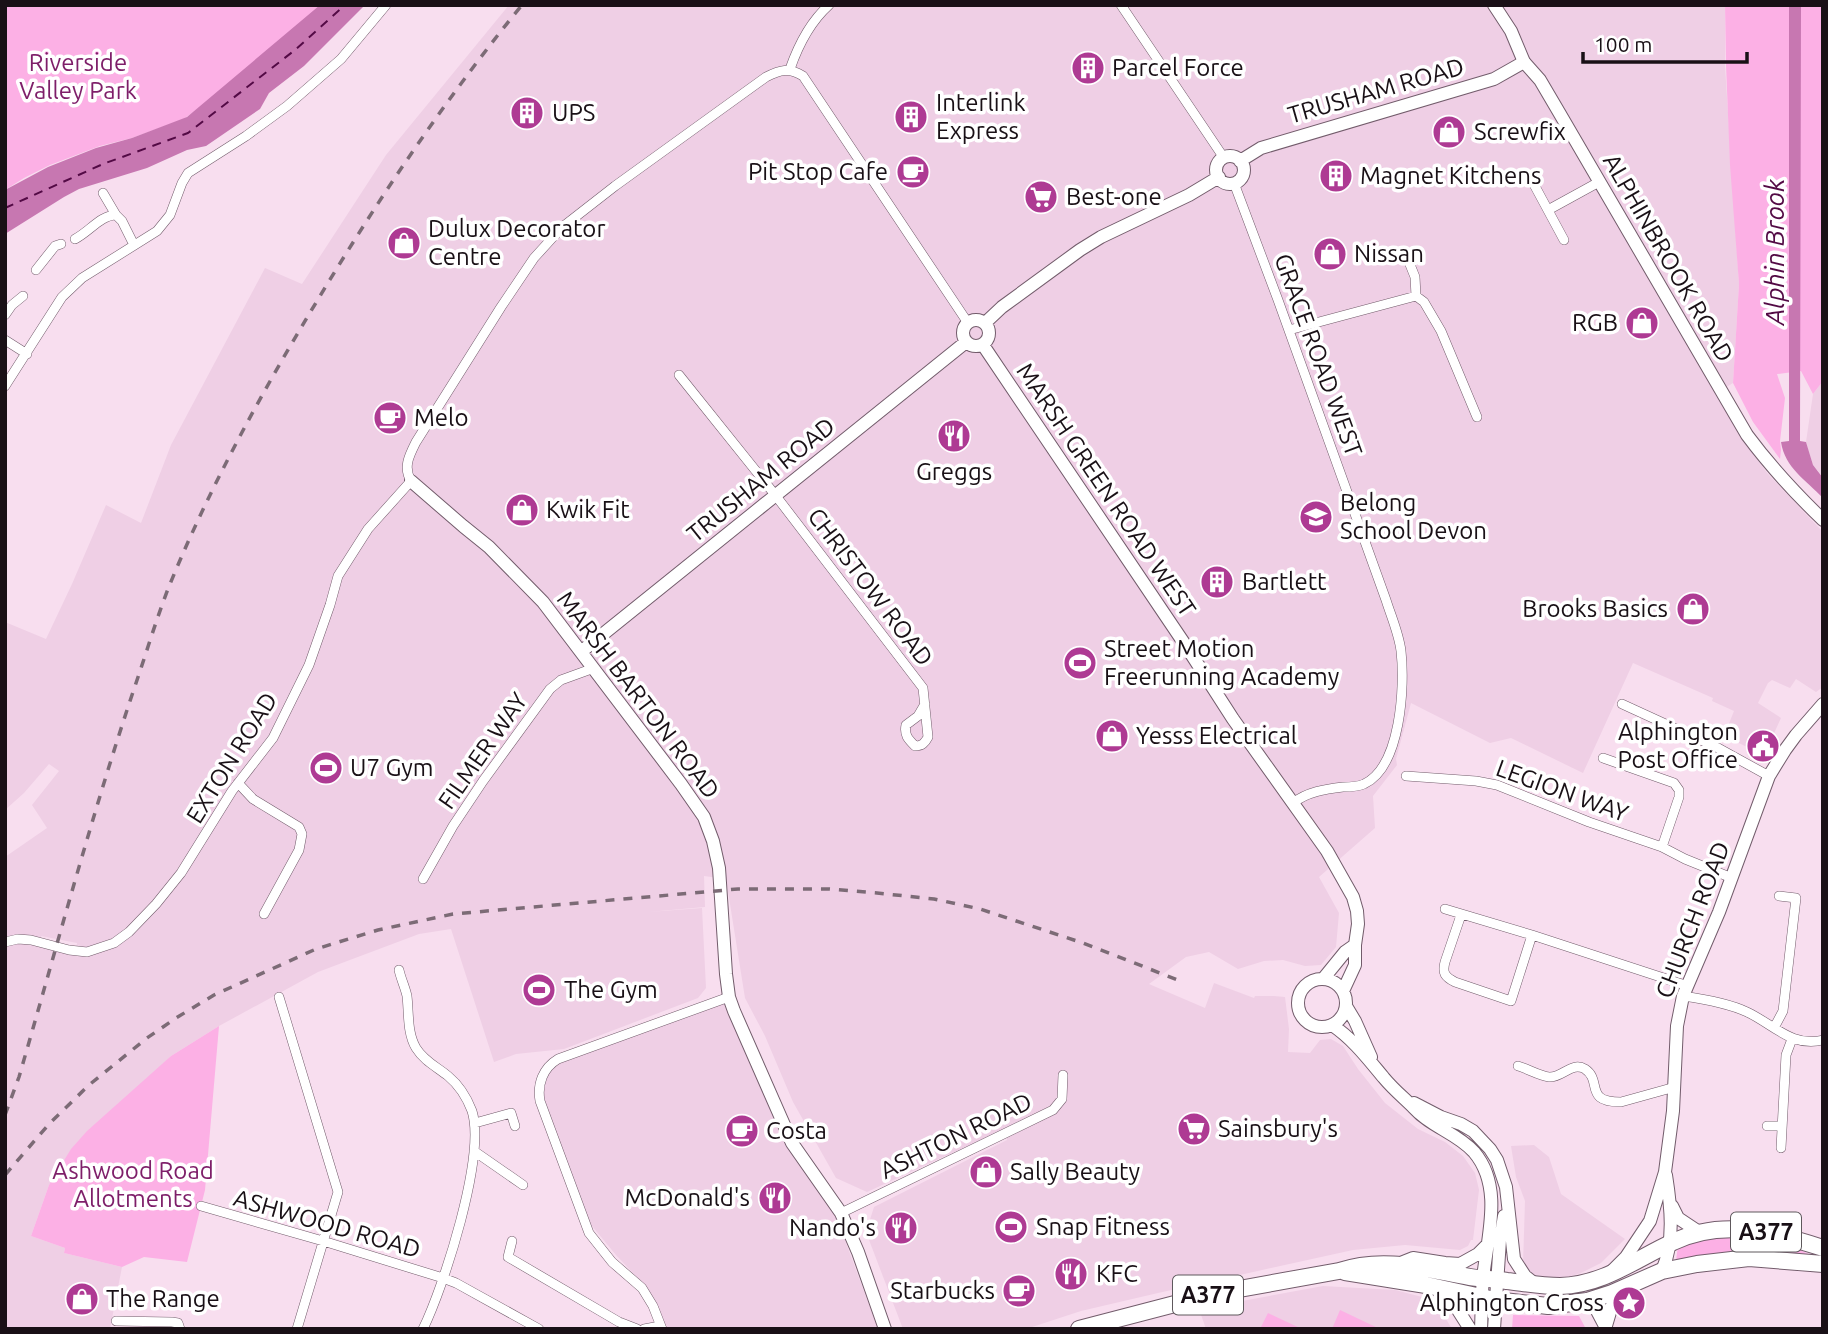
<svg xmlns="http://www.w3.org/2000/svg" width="1828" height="1334" font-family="Ubuntu,sans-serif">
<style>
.built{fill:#efcfe5;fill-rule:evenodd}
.green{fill:#fcb0e5}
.water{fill:#c777b1}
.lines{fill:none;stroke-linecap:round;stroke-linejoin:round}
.ferry{stroke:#530a45;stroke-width:2;stroke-dasharray:9 7;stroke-linecap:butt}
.minor-casing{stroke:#725c6b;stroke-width:10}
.tertiary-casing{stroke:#725c6b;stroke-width:14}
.secondary-casing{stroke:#725c6b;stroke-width:14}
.trunk-casing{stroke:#725c6b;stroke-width:18}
.minor{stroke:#fff;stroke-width:9}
.tertiary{stroke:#fff;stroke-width:12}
.secondary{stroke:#fff;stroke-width:12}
.trunk{stroke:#fff;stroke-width:16}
.rail{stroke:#7c6b76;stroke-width:3.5;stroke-dasharray:9 9;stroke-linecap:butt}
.labels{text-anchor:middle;stroke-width:7;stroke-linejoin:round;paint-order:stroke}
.shield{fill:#fff;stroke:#5e585c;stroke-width:2}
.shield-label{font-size:23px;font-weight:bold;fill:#191016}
.park-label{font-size:24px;fill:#7e1e69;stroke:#fff}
.poi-label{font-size:24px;fill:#191016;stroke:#fff;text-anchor:start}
.street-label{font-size:24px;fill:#191016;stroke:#fff}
.water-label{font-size:26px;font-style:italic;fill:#530a45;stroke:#fff}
</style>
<rect width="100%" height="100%" fill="#f8deef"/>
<path class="built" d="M509 5H1725V66L1739 284 1733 383 1715 394 1752 453 1768 474 1823 532V687L1816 692 1796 679 1790 688 1772 680 1768 683 1758 703 1781 718 1764 755 1724 736 1734 711 1712 701 1713 698 1633 663 1583 773 1511 738 1490 743 1411 703 1396 759 1397 765 1373 796 1375 828 1319 877 1339 913 1336 947 1321 965 1305 966 1283 960 1264 961 1238 969 1209 952 1186 957 1149 984 1205 1008 1214 983 1254 998 1255 996H1274L1285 997 1289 1029 1288 1052 1310 1053 1320 1040 1331 1039 1343 1046 1358 1069 1385 1103 1418 1129 1445 1142 1463 1156 1475 1173 1479 1190 1473 1240H1471L1468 1246 1460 1250 1405 1245 1353 1250 1158 1293 1081 1311 1026 1329H903L866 1232 874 1207 1007 1140 1004 1129 867 1192 836 1178 793 1102 765 1036 745 998 726 879 704 876 705 907 648 912 702 908 706 988 698 998 564 1049 516 1054 494 1062 451 929 419 934 318 972 219 1026 171 1056 49 1185 31 1236 65 1248 64 1253 122 1267 110 1329H5V857L47 828 32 805 59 771 49 764 24 793 5 810V622L46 639 72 584 106 505 141 523 171 445 265 268 302 284 386 155ZM41 936 77 943V944L72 955 38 946Z
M1823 381V477L1813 465 1806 442 1813 394Z
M727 1000 767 1096 836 1216 878 1329H664L646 1287 616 1255 587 1220 542 1093 548 1075 552 1067 578 1054Z
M1534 1145 1549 1157 1561 1194 1625 1239 1601 1263 1581 1273 1545 1284 1527 1277 1523 1265 1525 1201 1516 1177 1511 1146Z
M1323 1286 1395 1290 1426 1298 1443 1314 1452 1329H1206L1199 1309Z"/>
<path class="green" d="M5 5H328L297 34 184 119 132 138 100 146 50 165 24 178 5 190Z
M1725 5H1823V381L1813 394 1801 371 1777 374 1785 398 1780 441 1781 450 1780 459 1753 422 1733 383 1739 284 1730 165 1726 65Z
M219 1026 205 1190 187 1262 144 1257 122 1267 64 1253 65 1248 31 1236 49 1185 71 1149 87 1131 171 1056Z
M1715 1236C1749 1236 1779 1240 1809 1254L1746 1251 1701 1256 1676 1261 1678 1245Z
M1340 1310 1380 1329H1332Z
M1268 1313 1302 1329H1260Z
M1513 1315 1579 1316 1586 1329H1512Z"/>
<path class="water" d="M320 5H365L304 66 269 93 260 109 206 146 187 150 147 168 79 189 64 197 5 234V190L48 167 96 148 132 138 187 117Z
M1789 5H1801L1800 441 1806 442 1813 465 1823 478V498C1806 480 1785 468 1781 442L1789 441Z"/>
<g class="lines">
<path class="ferry" d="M5 208 103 164 188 133 295 50 345 5"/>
<defs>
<path id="minor" d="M1121 5 1224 158
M790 69C798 46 810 22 829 5
M1530 177 1564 240
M1234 183 1278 300 1386 600C1391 616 1399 634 1401 651 1405 686 1401 767 1364 784 1357 787 1350 787 1343 787 1325 789 1307 792 1293 803
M103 193 116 215
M1548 210 1599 182
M75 239C89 232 101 215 116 215L122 221 134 245
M1409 262 1415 277 1416 296
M36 270 55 246 61 244
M5 315 12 305 23 296
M1289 330 1416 296 1424 302 1441 331 1477 417
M5 340 27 354
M679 375 776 496 923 688 928 737C925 743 922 746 915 746 908 739 904 735 906 725L918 716 925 704
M5 386 62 297 82 278 157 231 170 215 182 183 188 173 246 136 287 106 341 59 386 5
M1622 704 1718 748 1769 776
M1603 758 1674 783 1679 790V797L1662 847
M1406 776 1476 781 1497 785 1589 822 1662 847 1685 859 1732 878
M238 783 253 799 299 827 302 834 299 850 264 914
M423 879 453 826 483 781 550 689 561 680 594 668
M1445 909 1532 935 1688 986
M1461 915 1445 962C1442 973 1445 977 1455 982L1511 1001 1532 935
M5 942 18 939 31 940 69 950 87 952 114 943 129 932 156 904 181 873 232 791 273 738 309 665 330 605 338 576 368 529 411 481C403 467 409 456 416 442L501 307 534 258 554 236 565 225 615 186 766 77C780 70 789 67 803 76L968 323
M399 970C401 979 405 987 407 996 409 1013 407 1033 416 1048 424 1061 437 1067 448 1076 459 1085 467 1098 472 1111 486 1156 444 1286 423 1329
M1683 996C1704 999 1728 1003 1747 1012 1773 1024 1792 1048 1823 1040
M279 997 338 1192 297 1329
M1774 1028 1783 1011 1796 898 1779 896
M1518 1066C1528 1069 1540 1076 1549 1077 1562 1078 1572 1061 1585 1069 1603 1081 1583 1102 1621 1102L1675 1087
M475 1123 511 1113 515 1126
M1767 1126H1781
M1781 1148 1786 1055 1792 1039
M474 1151 523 1185
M201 1206 323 1241 443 1278 456 1283 539 1329
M841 1213 1053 1110 1062 1099 1063 1075
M512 1241 508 1257 619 1322 637 1329
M116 1321 172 1322 178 1323 180 1329
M644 1329 660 1326
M662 1329 653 1306 642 1288 612 1262 589 1233 540 1101C537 1084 543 1068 558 1059L729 997"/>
<path id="tertiary" d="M1216 170a14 14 0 1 1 28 0a14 14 0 1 1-28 0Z
M1240 161 1261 148 1494 79 1524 62
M963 333a13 13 0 1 1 26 0a13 13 0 1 1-26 0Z
M985 323 1002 307 1080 250 1101 237 1189 195 1219 177
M983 345 1186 646 1233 719 1327 851 1353 897 1357 911 1358 924 1355 945V965L1343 991
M411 481 463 526 489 547 543 602 681 784 704 817 713 841 719 868 726 974 729 997 734 1011 792 1143 841 1213 858 1252 885 1329
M582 651 966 342
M1298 1003a24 24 0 1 1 48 0a24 24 0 1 1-48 0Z
M1323 979 1345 952 1355 945
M1346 1006 1355 1021 1371 1057
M1332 1025C1353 1039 1368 1059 1384 1078 1393 1089 1404 1098 1414 1108 1431 1127 1457 1133 1474 1152 1502 1185 1489 1231 1484 1270 1481 1289 1482 1309 1481 1329
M1414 1103 1441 1117 1461 1124 1473 1131 1490 1149 1497 1160 1506 1187 1514 1259 1525 1276 1535 1284
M1398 1264 1413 1258 1445 1263 1460 1264 1478 1254 1489 1243
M1444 1288 1470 1329
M1587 1301 1595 1307 1605 1326
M1494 1329 1500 1240 1504 1216
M1605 1329 1613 1302 1622 1289"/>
<path id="secondary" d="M1494 5 1511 31 1524 62 1540 80 1560 114 1747 435C1770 466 1795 493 1823 520
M1672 1206 1678 1218 1699 1232
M1613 1270 1626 1257 1650 1221 1665 1172 1673 1111 1677 1026 1683 996 1719 912 1769 776 1785 750 1796 735 1823 704
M1662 1271C1675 1241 1671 1207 1666 1175"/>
<path id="trunk" d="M1345 1272 1426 1285 1495 1300 1548 1306 1587 1301 1612 1293 1662 1271 1697 1264 1749 1258 1823 1264
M1079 1329 1217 1293 1339 1271C1385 1256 1424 1269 1470 1277 1482 1279 1495 1279 1507 1281 1525 1283 1542 1286 1560 1286 1603 1285 1636 1259 1673 1242 1722 1218 1774 1232 1823 1248"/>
</defs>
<use href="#minor" class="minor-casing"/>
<use href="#tertiary" class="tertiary-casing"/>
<use href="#secondary" class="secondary-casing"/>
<use href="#trunk" class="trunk-casing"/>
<use href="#minor" class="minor"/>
<use href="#tertiary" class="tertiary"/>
<use href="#secondary" class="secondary"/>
<use href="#trunk" class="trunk"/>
<path class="rail" d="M5 1115 19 1077C57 946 92 814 135 686 146 654 156 620 168 589 208 490 262 392 317 301 379 198 446 98 522 5
M5 1175 49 1124 89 1085 147 1038 176 1018 214 995 316 949 378 930 453 914 738 889H829L877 893 934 899 980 909 1083 943 1183 982"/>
</g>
<defs>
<symbol id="building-disc" viewBox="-11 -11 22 22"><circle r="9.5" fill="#ae3a93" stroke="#fff"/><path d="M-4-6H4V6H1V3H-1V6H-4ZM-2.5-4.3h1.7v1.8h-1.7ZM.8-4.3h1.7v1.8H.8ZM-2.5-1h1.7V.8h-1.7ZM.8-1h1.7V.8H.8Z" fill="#fff"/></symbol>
<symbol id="shop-disc" viewBox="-11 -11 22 22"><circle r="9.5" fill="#ae3a93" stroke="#fff"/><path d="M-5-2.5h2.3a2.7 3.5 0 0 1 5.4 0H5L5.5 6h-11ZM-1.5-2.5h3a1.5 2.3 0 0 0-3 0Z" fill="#fff"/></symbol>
<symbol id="cafe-disc" viewBox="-11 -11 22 22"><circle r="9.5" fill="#ae3a93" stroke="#fff"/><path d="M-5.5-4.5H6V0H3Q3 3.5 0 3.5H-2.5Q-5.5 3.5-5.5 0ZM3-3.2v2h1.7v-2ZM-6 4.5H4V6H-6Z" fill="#fff"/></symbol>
<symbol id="supermarket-disc" viewBox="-11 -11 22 22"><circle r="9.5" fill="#ae3a93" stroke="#fff"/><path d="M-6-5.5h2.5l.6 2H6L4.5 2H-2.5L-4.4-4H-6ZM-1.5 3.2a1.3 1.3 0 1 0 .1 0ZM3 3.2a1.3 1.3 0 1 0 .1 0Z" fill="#fff"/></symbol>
<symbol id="restaurant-disc" viewBox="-11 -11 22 22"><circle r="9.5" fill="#ae3a93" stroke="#fff"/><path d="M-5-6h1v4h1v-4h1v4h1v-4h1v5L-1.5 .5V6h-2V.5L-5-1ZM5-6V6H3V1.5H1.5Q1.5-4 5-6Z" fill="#fff"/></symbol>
<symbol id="school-disc" viewBox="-11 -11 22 22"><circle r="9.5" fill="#ae3a93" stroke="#fff"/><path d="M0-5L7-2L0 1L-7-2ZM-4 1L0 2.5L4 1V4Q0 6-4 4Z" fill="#fff"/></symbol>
<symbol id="stadium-disc" viewBox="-11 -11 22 22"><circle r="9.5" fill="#ae3a93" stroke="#fff"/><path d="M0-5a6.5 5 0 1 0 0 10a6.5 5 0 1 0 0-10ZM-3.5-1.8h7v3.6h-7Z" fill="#fff"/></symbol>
<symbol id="civic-disc" viewBox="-11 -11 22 22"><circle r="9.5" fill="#ae3a93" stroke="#fff"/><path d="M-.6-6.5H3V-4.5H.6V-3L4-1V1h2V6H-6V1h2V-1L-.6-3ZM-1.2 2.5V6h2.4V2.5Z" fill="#fff"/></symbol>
<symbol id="sight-disc" viewBox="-11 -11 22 22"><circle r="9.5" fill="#ae3a93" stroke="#fff"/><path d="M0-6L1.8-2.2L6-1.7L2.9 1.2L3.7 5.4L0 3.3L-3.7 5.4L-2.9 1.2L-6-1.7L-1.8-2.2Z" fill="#fff"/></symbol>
</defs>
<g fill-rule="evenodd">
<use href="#building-disc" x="1069" y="49" width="38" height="38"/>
<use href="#building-disc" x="508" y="94" width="38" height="38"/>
<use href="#building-disc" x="892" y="98" width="38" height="38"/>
<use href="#shop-disc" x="1430" y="113" width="38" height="38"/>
<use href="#cafe-disc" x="894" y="153" width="38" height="38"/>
<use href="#building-disc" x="1317" y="157" width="38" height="38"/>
<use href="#supermarket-disc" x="1022" y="178" width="38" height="38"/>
<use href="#shop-disc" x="385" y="224" width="38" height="38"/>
<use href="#shop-disc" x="1311" y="235" width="38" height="38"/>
<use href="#shop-disc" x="1623" y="304" width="38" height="38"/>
<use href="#cafe-disc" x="371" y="399" width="38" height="38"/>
<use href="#restaurant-disc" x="935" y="417" width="38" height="38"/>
<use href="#shop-disc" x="503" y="491" width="38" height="38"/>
<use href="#school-disc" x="1297" y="498" width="38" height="38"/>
<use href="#building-disc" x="1198" y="563" width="38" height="38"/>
<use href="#shop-disc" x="1674" y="590" width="38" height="38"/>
<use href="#stadium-disc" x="1061" y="644" width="38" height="38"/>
<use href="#shop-disc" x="1093" y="717" width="38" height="38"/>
<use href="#civic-disc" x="1744" y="727" width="38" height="38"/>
<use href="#stadium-disc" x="307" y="749" width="38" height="38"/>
<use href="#stadium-disc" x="520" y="971" width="38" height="38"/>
<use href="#supermarket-disc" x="1175" y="1110" width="38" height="38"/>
<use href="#cafe-disc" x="723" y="1112" width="38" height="38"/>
<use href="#shop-disc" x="967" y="1153" width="38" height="38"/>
<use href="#restaurant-disc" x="756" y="1179" width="38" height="38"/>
<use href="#stadium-disc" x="992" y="1208" width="38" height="38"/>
<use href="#restaurant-disc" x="882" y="1209" width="38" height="38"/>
<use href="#restaurant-disc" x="1052" y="1255" width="38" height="38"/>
<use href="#cafe-disc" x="1000" y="1272" width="38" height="38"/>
<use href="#shop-disc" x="63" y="1280" width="38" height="38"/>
<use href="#sight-disc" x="1610" y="1284" width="38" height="38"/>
</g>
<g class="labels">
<g class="shield">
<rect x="1731" y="1212.5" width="70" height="39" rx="5"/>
<rect x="1173" y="1275.5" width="70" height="39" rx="5"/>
</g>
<g class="shield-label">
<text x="1766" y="1240">A377</text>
<text x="1208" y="1303">A377</text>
</g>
<g class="park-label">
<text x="78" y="71">Riverside<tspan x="78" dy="28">Valley Park</tspan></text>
<text x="133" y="1179">Ashwood Road<tspan x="133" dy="28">Allotments</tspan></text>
</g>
<g class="poi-label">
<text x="1112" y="76">Parcel Force</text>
<text x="936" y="111">Interlink<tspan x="936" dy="28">Express</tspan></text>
<text x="552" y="121">UPS</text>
<text x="1474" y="140">Screwfix</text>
<text x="888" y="180" text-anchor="end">Pit Stop Cafe</text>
<text x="1360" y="184">Magnet Kitchens</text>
<text x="1066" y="205">Best-one</text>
<text x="428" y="237">Dulux Decorator<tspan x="428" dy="28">Centre</tspan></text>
<text x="1354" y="262">Nissan</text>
<text x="1618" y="331" text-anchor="end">RGB</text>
<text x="414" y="426">Melo</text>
<text x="954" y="480" text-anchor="middle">Greggs</text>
<text x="1340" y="511">Belong<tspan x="1340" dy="28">School Devon</tspan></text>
<text x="546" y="518">Kwik Fit</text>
<text x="1242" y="590">Bartlett</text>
<text x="1668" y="617" text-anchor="end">Brooks Basics</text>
<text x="1104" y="657">Street Motion<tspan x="1104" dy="28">Freerunning Academy</tspan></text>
<text x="1738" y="740" text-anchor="end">Alphington<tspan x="1738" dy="28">Post Office</tspan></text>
<text x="1136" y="744">Yesss Electrical</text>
<text x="350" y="776">U7 Gym</text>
<text x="564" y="998">The Gym</text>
<text x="1218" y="1137">Sainsbury's</text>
<text x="766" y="1139">Costa</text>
<text x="1010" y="1180">Sally Beauty</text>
<text x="750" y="1206" text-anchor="end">McDonald's</text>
<text x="1036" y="1235">Snap Fitness</text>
<text x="876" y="1236" text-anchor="end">Nando's</text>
<text x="1096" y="1282">KFC</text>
<text x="995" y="1299" text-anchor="end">Starbucks</text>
<text x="106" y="1307">The Range</text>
<text x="1604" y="1311" text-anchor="end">Alphington Cross</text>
</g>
<g class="street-label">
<text transform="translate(1376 91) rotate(-16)" y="8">TRUSHAM ROAD</text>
<text transform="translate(1668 258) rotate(60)" y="8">ALPHINBROOK ROAD</text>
<text transform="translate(1318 355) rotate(70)" y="8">GRACE ROAD WEST</text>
<text transform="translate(761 480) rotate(-39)" y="8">TRUSHAM ROAD</text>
<text transform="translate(1106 490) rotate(56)" y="8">MARSH GREEN ROAD WEST</text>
<text transform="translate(870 587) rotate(53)" y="8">CHRISTOW ROAD</text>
<text transform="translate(638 695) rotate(53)" y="8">MARSH BARTON ROAD</text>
<text transform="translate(483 751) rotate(-55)" y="8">FILMER WAY</text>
<text transform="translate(232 758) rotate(-58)" y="8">EXTON ROAD</text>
<text transform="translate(1562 791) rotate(20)" y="8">LEGION WAY</text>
<text transform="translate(1693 920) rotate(-69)" y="8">CHURCH ROAD</text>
<text transform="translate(956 1136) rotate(-26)" y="8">ASHTON ROAD</text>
<text transform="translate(327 1224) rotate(16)" y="8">ASHWOOD ROAD</text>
</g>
<g class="water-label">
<text transform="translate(1775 252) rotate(-90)" y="9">Alphin Brook</text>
</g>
</g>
<rect width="1828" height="1334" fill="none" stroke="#191016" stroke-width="14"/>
<path d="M1583 52v10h164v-10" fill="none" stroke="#191016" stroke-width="3.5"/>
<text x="1594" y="52" font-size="21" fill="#191016" stroke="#ffffff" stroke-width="5" paint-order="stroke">100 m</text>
</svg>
